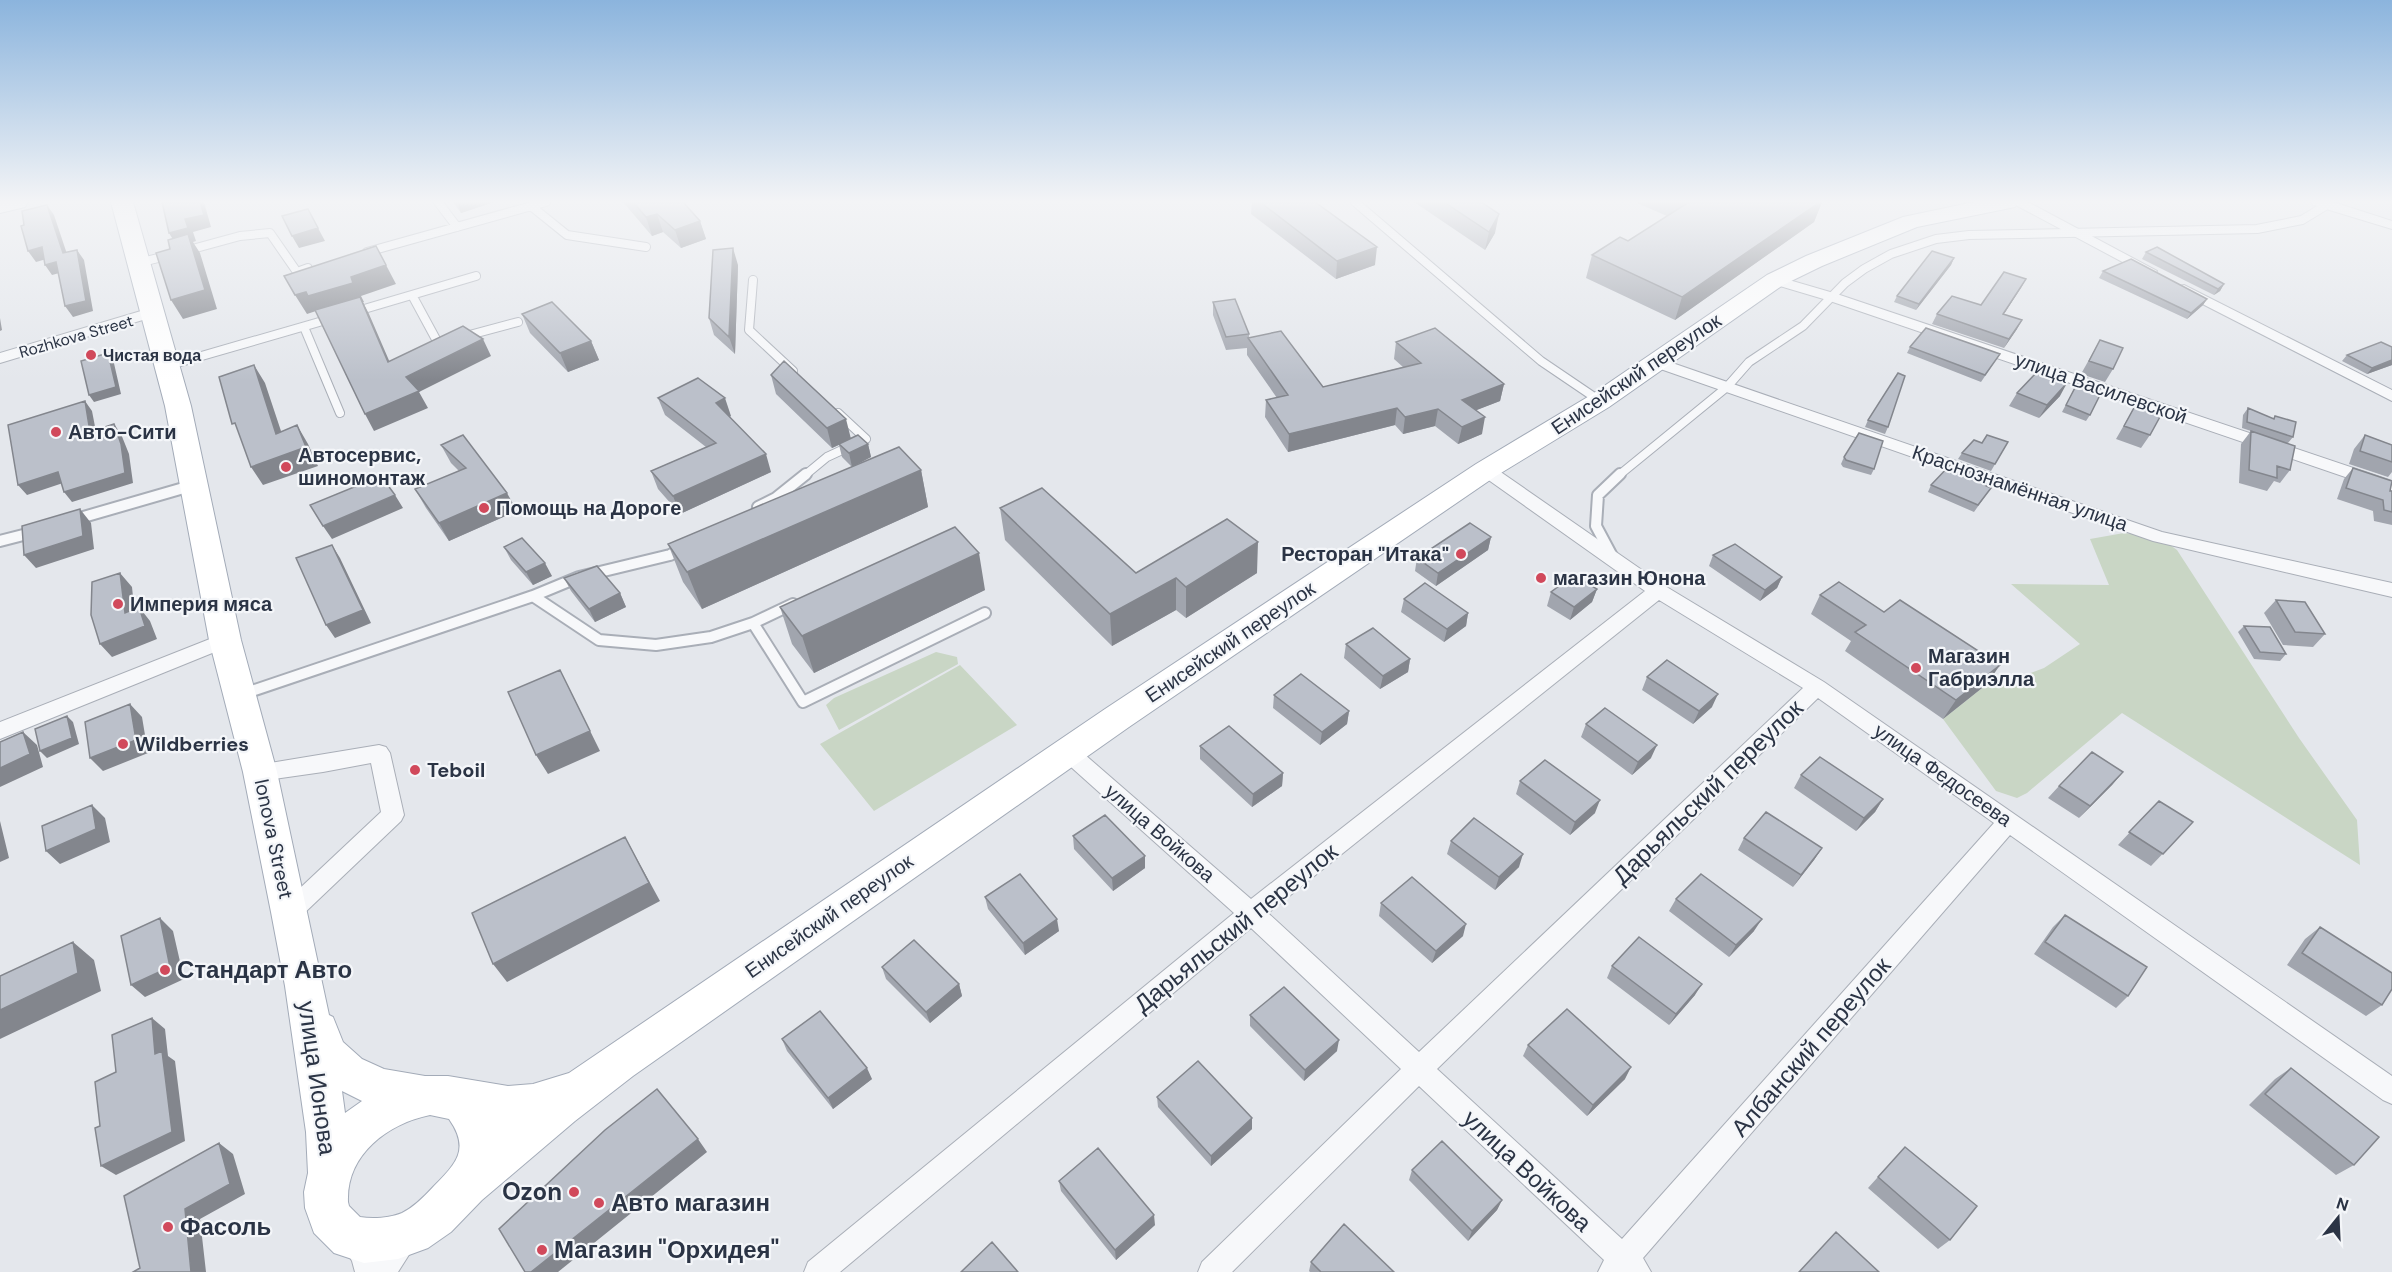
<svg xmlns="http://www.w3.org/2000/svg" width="2392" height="1272" font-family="'DM Sans',sans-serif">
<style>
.green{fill:#c9d6c5}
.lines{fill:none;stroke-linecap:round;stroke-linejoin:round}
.service-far1-casing{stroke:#a9aeb7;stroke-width:10}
.service-casing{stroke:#a9aeb7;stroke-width:14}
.minor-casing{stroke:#a9aeb7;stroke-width:2}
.primary-casing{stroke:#a3abb8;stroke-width:2}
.service-far1{stroke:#f7f8fa;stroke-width:8}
.service{stroke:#f7f8fa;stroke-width:10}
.minor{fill:#f7f8fa;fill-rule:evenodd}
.primary{fill:#fff;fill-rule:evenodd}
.wall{fill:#a1a5ae}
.shaded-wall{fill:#83868d}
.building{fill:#bbc0ca;stroke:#83868d;stroke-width:1.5}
.poi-dot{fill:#d1495b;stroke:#f4f6f9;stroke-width:2}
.labels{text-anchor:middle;stroke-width:4.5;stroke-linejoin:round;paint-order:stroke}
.far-street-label{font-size:16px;fill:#2b3445;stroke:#f4f6f9}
.far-poi-label{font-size:16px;font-weight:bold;fill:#2b3445;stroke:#f4f6f9;text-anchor:start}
.street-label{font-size:20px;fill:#2b3445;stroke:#f4f6f9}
.poi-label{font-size:20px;font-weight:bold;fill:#2b3445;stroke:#f4f6f9;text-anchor:start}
.near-street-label{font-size:24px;fill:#2b3445;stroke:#f4f6f9}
.near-poi-label{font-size:24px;font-weight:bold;fill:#2b3445;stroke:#f4f6f9;text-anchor:start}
</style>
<rect width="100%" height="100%" fill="#e4e7ec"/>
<path class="green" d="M2124 533 2159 537 2177 550 2299 738 2357 820 2360 865 2122 713 2027 793 2017 798 1996 791 1943 719 1987 684 2003 683 2044 668 2080 644 2011 584 2109 585 2090 539Z
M936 652 957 657 958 664 839 730 826 705 834 698Z
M960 665 1017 725 874 811 820 744Z"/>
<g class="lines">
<defs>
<path id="service-far1" d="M438 202 457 227
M1355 202 1541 361 1600 401
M531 206 567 235 646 247
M185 251 240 236 270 233 297 272 308 268
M367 252 546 202
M138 263 170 255
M753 280 749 330 793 371
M412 295 438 343 447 341
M354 312 476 276
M304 327 340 413
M462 337 518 322
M167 366 333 318
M804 476 827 457 866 439 838 413
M1618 476 1727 387 1749 362 1803 326 1845 283 1864 269 1891 254 1936 239 1969 235 2257 229 2302 220 2325 206"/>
<path id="service" d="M758 507 776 498 806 474
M73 520 194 485
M0 541 35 532
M1612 556 1596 526 1598 495 1620 474
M533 596 579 577 670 555 684 548
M753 623 793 604
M243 694 533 596 599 640 656 645 711 637 753 623 803 702 985 613"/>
<path id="minor" d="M2010 202H2028L2157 271 2155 274H2145Z
M2311 202H2333L2392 221V229L2313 205Z
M1775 276 1837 294 2392 481V493L1827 300 1770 283 1768 280Z
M2184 285 2392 390V401L2179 292 2177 289 2179 286Z
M151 308 159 313 156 316 0 363V353Z
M1655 357 2162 532 2392 583V597L2153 541 1649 365 1647 362Z
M1486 464 1492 466 1665 586 1824 682 2392 1076V1104L2383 1100 2010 835 1643 1258 1651 1272H1598L1604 1260 1419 1086 1232 1272H1198L1202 1262 1401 1069 1251 928 840 1272H804L808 1262 1234 913 1062 759 1058 753 1062 747 1069 745 1076 747 1251 899 1645 591 1480 474 1477 470 1480 466ZM1659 600 1803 688 1419 1052 1268 913ZM1818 698 1994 823 1622 1239 1437 1069Z
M225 633 232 635 235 640 232 645 0 739V722Z
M379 745 386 747 390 753 404 815 401 821 298 919 290 922 282 919 278 912 282 905 381 812 371 763 323 772 260 781 252 778 249 772 252 766Z
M405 1225 415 1229 419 1239 398 1272H355L352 1261 341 1242 345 1232 355 1228 365 1232 378 1251 395 1229Z"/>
<path id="primary" d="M0 202H28L25 207 0 213Z
M111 202H133L191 406 241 640 277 772 329 1015 333 1017 343 1042 362 1059 384 1069 425 1076H448L508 1086 533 1084 569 1073 1105 709 1476 464 1591 395 1767 275 1806 256 1903 217 1974 202H2018L2015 207 1917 227 1822 266 1783 285 1609 407 1496 476 1129 727 633 1076 575 1121 482 1200 451 1232 428 1248 398 1259 364 1263 334 1253 314 1233 305 1208 304 1192 308 1173 306 1132 285 986 271 912 243 772 209 640 165 406ZM342 1091 362 1101 345 1113ZM430 1115 449 1119C470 1149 457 1163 434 1186 425 1196 414 1207 402 1213 390 1218 373 1219 360 1217L349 1206 348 1202C346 1155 387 1124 430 1115Z"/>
</defs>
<use href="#service-far1" class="service-far1-casing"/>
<use href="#service" class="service-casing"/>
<use href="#minor" class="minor-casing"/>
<use href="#primary" class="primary-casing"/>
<use href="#service-far1" class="service-far1"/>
<use href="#service" class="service"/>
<use href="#minor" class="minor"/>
<use href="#primary" class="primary"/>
</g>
<path class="wall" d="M453 202H494L461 213Z
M623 202H683L700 221 706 239 681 248 663 232 652 236Z
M1252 202H1315L1375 265 1336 279 1251 214Z
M1414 202H1481L1495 233 1485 250Z
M1638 202H1822L1814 222 1675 320 1586 278 1592 255 1628 241 1667 216 1637 203Z
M2146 252 2224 284 2220 291 2214 295 2142 259Z
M1954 258 1951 265 1916 310 1894 302 1897 296Z
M738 265 735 354 714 335 709 318Z
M2103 271 2207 299 2203 305 2187 319 2099 278Z
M2026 279 2004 314 2017 329 2004 348 1932 324 1937 314 1981 305Z
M1213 302 1249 334V338L1323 387 1403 367 1394 359 1396 342 1504 384 1500 401 1476 410 1482 434 1458 444 1435 426 1403 434 1395 425 1288 452 1265 417 1266 400 1277 398 1247 355V348L1226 350 1213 315Z
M522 314 591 341 599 360 568 372 530 333Z
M2100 340 2113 369 2105 382 2081 374Z
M1910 347 2000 354 1981 382 1907 353Z
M2392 347V365L2367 374 2342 361 2347 355Z
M771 375 851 438 868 444 871 457 856 465 921 470 928 507 702 609 683 582 668 544 852 467 842 457 839 445 832 448 776 394Z
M2079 380 2090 415 2086 421 2062 412Z
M2017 393 2060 396 2039 418 2009 406Z
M658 398 731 416 729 417 771 472 680 514 658 489 651 471 706 447 665 415Z
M2135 406 2150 435 2141 448 2116 439Z
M2248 408 2273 419 2275 416 2293 437 2288 443 2290 470 2280 483 2274 481 2267 491 2239 483 2241 444 2251 431 2242 428 2243 415Z
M1868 420 1888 427 1885 434 1865 427Z
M2365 435 2392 445V472L2388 477 2349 464 2354 449Z
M2008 442 1991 471 1958 459 1962 453 1982 443Z
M441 445 517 511 449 541 426 508 415 489 459 471 451 463Z
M1844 457 1874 469 1871 475 1843 467 1841 464Z
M2353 468 2392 491V525L2374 521 2373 511 2337 499 2344 479Z
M1982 484 1991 488 1974 512 1928 492 1931 485Z
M1000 508 1136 573H1257L1186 618 1176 610 1112 646 1005 540Z
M1491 537 1488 550 1436 586 1415 571 1417 558Z
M504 547 552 576 533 585 511 560Z
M1713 555 1782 577 1777 588 1760 601 1709 566Z
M564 578 620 593 626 607 595 622 571 591Z
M1597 589 1592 602 1570 620 1547 606 1551 592Z
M985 590 814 673 792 644 780 607Z
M1820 595 1987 684 1943 719 1845 651 1851 641 1811 614Z
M1404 599 1468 613 1466 626 1444 642 1401 612Z
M2276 600 2325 634 2313 647 2283 645 2264 613Z
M2244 626 2286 654 2280 661 2254 659 2238 632Z
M1346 644 1410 659 1408 672 1380 689 1344 658Z
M1647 677 1712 707 1693 724 1642 690Z
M1274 695 1349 711 1347 724 1320 745 1273 708Z
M1586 724 1651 758 1632 775 1581 737Z
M1200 746 1283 773 1282 786 1252 807 1200 759Z
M2123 772 2112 785 2079 818 2048 798 2059 786Z
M1801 775 1883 799 1875 812 1856 831 1794 788Z
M1520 781 1595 813 1570 835 1516 794Z
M2159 801 2193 822 2151 866 2118 845Z
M1073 836 1145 856V868L1113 891 1074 849Z
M1744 838 1822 848 1814 860 1793 887 1738 850Z
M1451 841 1519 867 1495 890 1447 854Z
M985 897 1059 931 1025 955 988 909Z
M1676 899 1754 931 1729 957 1669 911Z
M1381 903 1463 936 1432 963 1379 916Z
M2065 915 2128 996 2116 1008 2034 954 2053 927Z
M2320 927 2382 1005 2366 1016 2287 965 2305 939Z
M1612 966 1695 995 1669 1025 1607 978Z
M882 967 959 984 962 996 930 1023 886 979Z
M1250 1015 1337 1051 1304 1081 1250 1026Z
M782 1039 872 1079 833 1109 787 1051Z
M1528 1045 1625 1079 1587 1116 1523 1056Z
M2291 1068 2354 1165 2336 1175 2249 1105 2275 1079Z
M1157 1097 1252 1129 1211 1166 1158 1107Z
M1905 1147 1950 1240 1938 1249 1868 1188Z
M1412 1170 1502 1200 1497 1210 1468 1241 1409 1180Z
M1059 1181 1155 1225 1116 1260 1061 1191Z
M1311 1262 1394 1272H1310L1309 1271Z"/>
<path class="shaded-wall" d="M200 202H204L211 227 193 232 196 241 193 242 200 253 217 309 183 319 171 300 177 246 169 233 185 219Z
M457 202H494L461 213Z
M1820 202H1822L1814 222 1675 320 1682 297Z
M47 205 54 215 70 263 63 253Z
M657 214 663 232 652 236 646 217Z
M1499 214 1495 233 1485 250 1489 232Z
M700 221 706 239 681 248 675 230Z
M318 228 325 241 299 248 292 236Z
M376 246 396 284 361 296 364 302H363L369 314 397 379 316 311 307 314 295 295 351 277Z
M42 247 50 258 36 262 28 251Z
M1377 247 1375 265 1336 279 1337 261Z
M733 248 738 265 735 354 729 337Z
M77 250 84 260 93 311 73 317 65 306Z
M1954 258 1951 265 1916 310 1919 304Z
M56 262 63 272 52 275 45 265Z
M2026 279 2021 288 1998 323 2003 314Z
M2224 284 2220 291 2214 295 2218 289Z
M2207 299 2203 305 2187 319 2191 313Z
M0 318 2 330 0 331Z
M2022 320 2017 329 2004 348 2009 339Z
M483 339 491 356 419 392 428 408 374 431 365 414 406 377Z
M591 341 599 360 568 372 560 353Z
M108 353 113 359 121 394 94 402 89 395Z
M2392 360V365L2367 374 2372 368Z
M254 365 265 383 288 452 276 434Z
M2067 383 2060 396 2039 418 2047 405Z
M1504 384 1500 401 1459 417 1462 400Z
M725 398 731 416 722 421 716 403Z
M85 401 92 411 98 442 90 432Z
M1397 408 1395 425 1288 452 1289 434Z
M1438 409 1435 426 1403 434 1405 417Z
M1485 417 1482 434 1458 444 1462 427Z
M846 419 851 439 832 448 827 428Z
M114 424 121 434 129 454 133 483 72 502 64 492Z
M297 425 308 444 318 466 263 485 251 467Z
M868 444 871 457 852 467 849 453Z
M766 454 771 472 680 514 673 496Z
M921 470 928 507 702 609 687 572Z
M58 472 66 482 27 495 18 485Z
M507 493 517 511 449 541 439 523Z
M395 495 403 508 332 539 323 526Z
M80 509 91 523 94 549 36 568 24 555Z
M1491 537 1488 550 1436 586 1438 573Z
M1258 542 1257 573 1186 618V587Z
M332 545 340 558 371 623 335 638 326 625Z
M979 553 985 590 814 673 802 636Z
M545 563 552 576 533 585 526 572Z
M120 573 132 587 136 626 125 613Z
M1782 577 1777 588 1760 601 1765 590Z
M1176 578V610L1112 646 1110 614Z
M1597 589 1592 602 1570 620 1574 607Z
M620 593 626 607 595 622 589 609Z
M139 607 150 621 157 639 112 657 100 644Z
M1468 613 1466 626 1444 642 1447 629Z
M1410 659 1408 672 1380 689 1383 676Z
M2000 665 1987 684 1943 719 1956 700Z
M560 670 600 751 548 774 536 755Z
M1718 694 1712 707 1693 724 1699 711Z
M130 704 142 717 148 753 103 771 90 758Z
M1349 711 1347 724 1320 745 1322 732Z
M67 716 73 722 79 744 47 758 40 751Z
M23 732 37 745 43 767 0 787V768Z
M1657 745 1651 758 1632 775 1638 762Z
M2123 772 2112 785 2079 818 2090 806Z
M1283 773 1282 786 1252 807 1253 794Z
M1883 799 1875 812 1856 831 1864 818Z
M1600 800 1595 813 1570 835 1575 822Z
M92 805 105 818 110 842 60 864 46 851Z
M0 821 9 858 0 862Z
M625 837 660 901 507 982 493 964Z
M1822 848 1814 860 1793 887 1801 875Z
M1523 854 1519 867 1495 890 1499 877Z
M1145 856V868L1113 891 1112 878Z
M160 918 173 931 184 979 145 997 131 985Z
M1057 919 1059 931 1025 955 1023 943Z
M1762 919 1754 931 1729 957 1736 945Z
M1466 924 1463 936 1432 963 1436 951Z
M73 942 94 960 101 991 0 1039V1010Z
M959 984 962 996 930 1023 926 1012Z
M1702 984 1695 995 1669 1025 1676 1014Z
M152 1018 165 1029 168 1056 175 1061 185 1141 116 1175 101 1166Z
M1339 1040 1337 1051 1304 1081 1305 1070Z
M1631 1067 1625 1079 1587 1116 1593 1105Z
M867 1068 872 1079 833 1109 828 1098Z
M1252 1118V1129L1211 1166V1156Z
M698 1139 707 1152 558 1272H531Z
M219 1143 233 1154 245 1194 200 1219 206 1272H191L185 1209Z
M1502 1200 1497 1210 1468 1241 1472 1231Z
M1154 1215 1155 1225 1116 1260 1115 1250Z"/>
<path class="building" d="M162 202H200L204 215 185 219 188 228 169 233Z
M633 202H683L700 221 675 230 657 214 646 217Z
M1260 202H1315L1377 247 1337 261Z
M1444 202H1481L1499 214 1489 232Z
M1689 202H1820L1682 297 1592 255 1620 237 1628 241Z
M47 205 63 253 77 250 86 301 65 306 56 262 45 265 42 247 28 251 21 226 24 225 22 211Z
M308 209 318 228 292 236 282 216Z
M188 234 205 290 171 300 156 253 170 249 168 240Z
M376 246 386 265 351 277 353 283 308 296 306 292 295 295 284 276Z
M2157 247 2224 284 2218 289 2146 252Z
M733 248 729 337 709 318 713 250Z
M1932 251 1954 258 1919 304 1897 296Z
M2131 259 2207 299 2191 313 2103 271Z
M2004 272 2026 279 2003 314 2022 320 2009 339 1937 314 1952 296 1981 305Z
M360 297 388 362 463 326 483 339 406 377 419 391 365 414 315 310Z
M1235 299 1249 334 1226 337 1213 302Z
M552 302 591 341 560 353 522 314Z
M1435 328 1504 384 1462 400 1485 417 1462 427 1438 409 1405 417 1397 408 1289 434 1266 400 1288 395 1248 338 1281 331 1323 387 1421 363 1396 342Z
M1926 328 2000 354 1985 375 1910 347Z
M2100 340 2123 348 2113 369 2089 361Z
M2381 342 2392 347V360L2372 368 2347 355Z
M108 353 116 387 89 395 81 361Z
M784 361 846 419 827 428 771 375Z
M254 365 276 434 297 425 306 447 251 467 235 423 232 424 219 377Z
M2038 371 2067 383 2047 405 2017 393Z
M1898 373 1905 376 1888 427 1868 420Z
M698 378 725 398 716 403 766 454 673 496 651 471 716 443 658 398Z
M2079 380 2103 389 2090 415 2066 405Z
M85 401 90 432 114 424 121 444 125 473 64 492 58 472 18 485 8 425Z
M2135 406 2161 415 2150 435 2124 426Z
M2248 408 2274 419 2275 416 2296 422 2293 437 2247 422Z
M2251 431 2295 446 2290 470 2277 466V478L2249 470Z
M1859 433 1883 441 1874 469 1846 460 1844 457Z
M463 435 507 493 439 523 415 489 466 468 441 445Z
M858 435 868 444 849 453 839 444Z
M1987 435 2008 442 1995 464 1962 453 1974 440 1982 443Z
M2365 435 2392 445V462L2360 451Z
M899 447 921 470 687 572 668 544Z
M1950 465 1986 477 1982 484 1991 488 1978 505 1931 485Z
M2353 468 2392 481 2390 491H2392V512L2384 510 2383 500 2346 488Z
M381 476 395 495 323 526 310 505Z
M1042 488 1136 573 1227 519 1258 542 1186 587 1176 578 1110 614 1000 508Z
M80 509 83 536 24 555 22 526Z
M1470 523 1491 537 1438 573 1417 558Z
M955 527 979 553 802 636 780 607Z
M522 538 545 563 526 572 504 547Z
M1735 544 1782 577 1765 590 1713 555Z
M332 545 363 610 326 625 296 558Z
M597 566 620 593 589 609 564 578Z
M120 573 125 613 139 607 145 626 100 644 91 615 92 582Z
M1574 575 1597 589 1574 607 1551 592Z
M1839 582 1884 612 1900 600 2000 665 1956 700 1855 632 1866 625 1820 595Z
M1425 583 1468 613 1447 629 1404 599Z
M2276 600 2305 602 2325 634 2295 632Z
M2244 626 2270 627 2286 654 2260 652Z
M1373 628 1410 659 1383 676 1346 644Z
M1667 660 1718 694 1699 711 1647 677Z
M560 670 590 731 536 755 508 692Z
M1301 674 1349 711 1322 732 1274 695Z
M130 704 136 740 90 758 85 722Z
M1605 708 1657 745 1638 762 1586 724Z
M67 716 72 738 40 751 35 729Z
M1229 726 1283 773 1253 794 1200 746Z
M23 732 30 754 0 768V742Z
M2092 752 2123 772 2090 806 2059 786Z
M1820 757 1883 799 1864 818 1801 775Z
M1545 760 1600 800 1575 822 1520 781Z
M2159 801 2193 822 2163 854 2129 832Z
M92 805 96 829 46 851 42 826Z
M1766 812 1822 848 1801 875 1744 838Z
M1105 815 1145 856 1112 878 1073 836Z
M1474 818 1523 854 1499 877 1451 841Z
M625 837 649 883 493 964 472 913Z
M1020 874 1057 919 1023 943 985 897Z
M1701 874 1762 919 1736 945 1676 899Z
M1412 877 1466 924 1436 951 1381 903Z
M2065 915 2147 967 2128 996 2045 942Z
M160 918 170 967 131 985 121 936Z
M2320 927 2392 973V989L2382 1005 2302 953Z
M1639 937 1702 984 1676 1014 1612 966Z
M914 940 959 984 926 1012 882 967Z
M73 942 78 973 0 1010V976Z
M1284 987 1339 1040 1305 1070 1250 1015Z
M1567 1009 1631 1067 1593 1105 1528 1045Z
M820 1011 867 1068 828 1098 782 1039Z
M152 1018 155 1054 162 1051 172 1132 101 1166 95 1128 100 1126 95 1082 116 1072 112 1035Z
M1198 1061 1252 1118 1211 1156 1157 1097Z
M2291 1068 2379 1137 2354 1165 2265 1094Z
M657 1089 698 1139 531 1272H525L499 1229 605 1130Z
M1442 1141 1502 1200 1472 1231 1412 1170Z
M219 1143 230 1184 185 1209 191 1272H133L140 1268 124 1196Z
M1905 1147 1977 1206 1950 1240 1878 1177Z
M1098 1148 1154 1215 1115 1250 1059 1181Z
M1344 1224 1394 1272H1321L1311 1262Z
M1836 1232 1879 1272H1799Z
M992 1242 1018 1272H961Z"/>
<linearGradient id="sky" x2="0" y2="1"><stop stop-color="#8bb4dd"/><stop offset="0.53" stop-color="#f3f4f6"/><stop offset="1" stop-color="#f3f4f6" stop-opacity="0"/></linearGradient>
<rect width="2392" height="380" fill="url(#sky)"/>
<g class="poi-dot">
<circle cx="91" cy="355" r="6"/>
<circle cx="56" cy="432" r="6"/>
<circle cx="286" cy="467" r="6"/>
<circle cx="484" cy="508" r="6"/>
<circle cx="1461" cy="554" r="6"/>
<circle cx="1541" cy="578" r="6"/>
<circle cx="118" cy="604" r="6"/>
<circle cx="1916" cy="668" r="6"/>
<circle cx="123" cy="744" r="6"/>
<circle cx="415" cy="770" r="6"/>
<circle cx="165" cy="970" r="6"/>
<circle cx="574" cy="1192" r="6"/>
<circle cx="599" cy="1203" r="6"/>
<circle cx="168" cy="1227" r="6"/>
<circle cx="542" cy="1250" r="6"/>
</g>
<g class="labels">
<g class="far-street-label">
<text transform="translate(76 336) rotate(-16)" y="6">Rozhkova Street</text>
</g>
<g class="far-poi-label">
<text x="103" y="361">Чистая вода</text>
</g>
<g class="street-label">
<text transform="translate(1636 374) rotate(-34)" y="7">Енисейский переулок</text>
<text transform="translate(2101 388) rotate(19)" y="7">улица Василевской</text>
<text transform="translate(2020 488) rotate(19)" y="7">Краснознамённая улица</text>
<text transform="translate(1230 642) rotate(-34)" y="7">Енисейский переулок</text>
<text transform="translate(1943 775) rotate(35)" y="7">улица Федосеева</text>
<text transform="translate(1160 833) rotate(41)" y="7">улица Войкова</text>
<text transform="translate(274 839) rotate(78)" y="7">Ionova Street</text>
<text transform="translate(829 916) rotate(-35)" y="7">Енисейский переулок</text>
</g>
<g class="poi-label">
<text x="68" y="439">Авто-Сити</text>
<text x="298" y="462">Автосервис,<tspan x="298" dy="23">шиномонтаж</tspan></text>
<text x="496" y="515">Помощь на Дороге</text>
<text x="1449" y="561" text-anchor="end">Ресторан "Итака"</text>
<text x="1553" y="585">магазин Юнона</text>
<text x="130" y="611">Империя мяса</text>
<text x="1928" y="663">Магазин<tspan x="1928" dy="23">Габриэлла</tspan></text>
<text x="135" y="751">Wildberries</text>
<text x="427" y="777">Teboil</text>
</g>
<g class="near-street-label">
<text transform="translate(1708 792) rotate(-44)" y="8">Дарьяльский переулок</text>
<text transform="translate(1236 928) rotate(-39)" y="8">Дарьяльский переулок</text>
<text transform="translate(1811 1047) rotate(-49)" y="8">Албанский переулок</text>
<text transform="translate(317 1078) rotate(82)" y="8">улица Ионова</text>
<text transform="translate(1527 1171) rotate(43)" y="8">улица Войкова</text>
</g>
<g class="near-poi-label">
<text x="177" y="978">Стандарт Авто</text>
<text x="562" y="1200" text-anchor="end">Ozon</text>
<text x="611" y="1211">Авто магазин</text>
<text x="180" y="1235">Фасоль</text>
<text x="554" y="1258">Магазин "Орхидея"</text>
</g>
</g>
<g transform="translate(2338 1218) rotate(18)" stroke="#f4f6f9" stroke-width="4.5" paint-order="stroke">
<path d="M0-4.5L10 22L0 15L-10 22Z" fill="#2b3445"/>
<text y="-9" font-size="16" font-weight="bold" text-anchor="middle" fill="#2b3445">N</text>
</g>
</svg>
